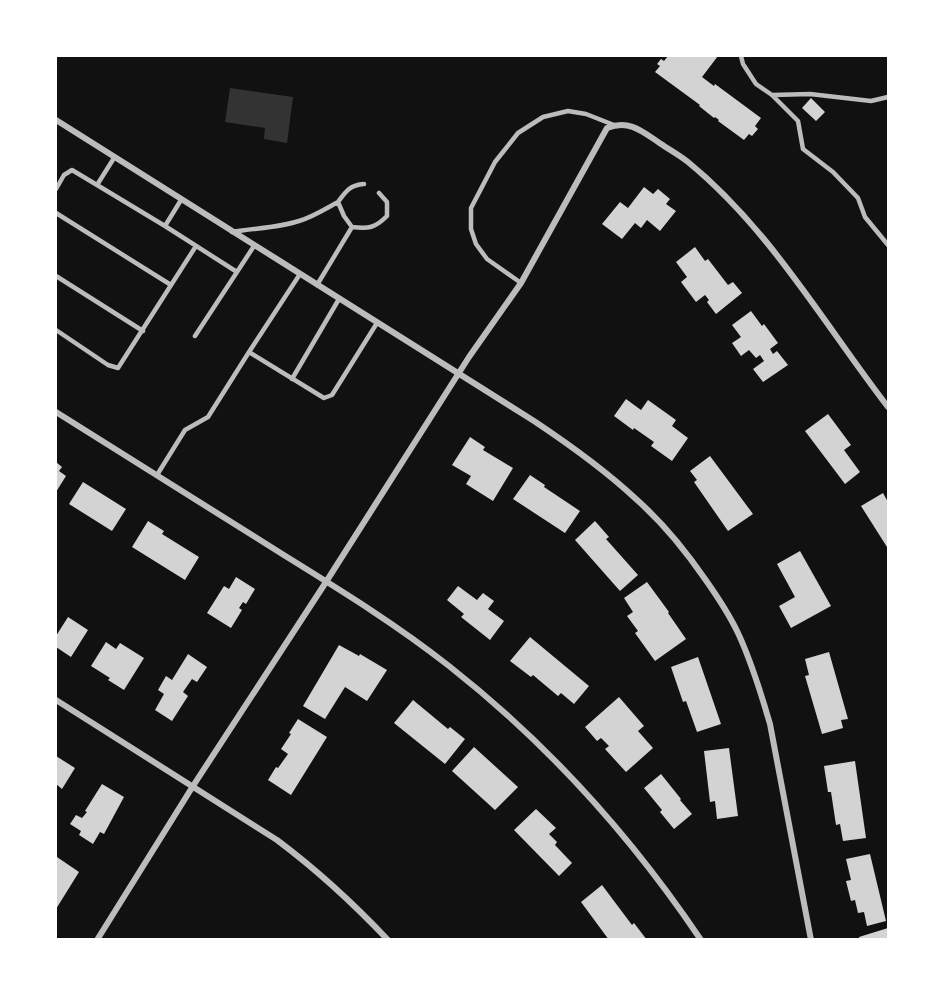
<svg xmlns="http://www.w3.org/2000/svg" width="944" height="995" font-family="Raleway,sans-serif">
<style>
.water{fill:#333}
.building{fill:#d3d3d3}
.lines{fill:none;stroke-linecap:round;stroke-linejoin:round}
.service{stroke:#bcbcbc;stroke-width:4.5}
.minor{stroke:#bcbcbc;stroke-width:6}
</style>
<rect width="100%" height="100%" fill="#111"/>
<path class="water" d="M230 88 293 97 287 143 264 139 265 128 225 122Z"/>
<path class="building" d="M668 56H718L702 77 714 86 715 84 761 118 755 126 758 129 752 136 749 134 744 140 718 121 719 120 715 117 714 118 699 106 700 105 655 72 660 66 657 64 661 59 664 61Z
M811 98 825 112 816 121 802 108Z
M644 187 653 194 658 189 670 199 666 204 676 211 660 231 647 220 641 228 635 223 622 239 602 224 620 202 628 208Z
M695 247 705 261 708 259 728 285 733 282 742 293 716 314 707 302 709 300 705 295 696 302 681 282 687 277 676 262Z
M751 311 762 326 764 324 778 343 770 349 773 354 777 351 788 365 763 382 753 369 764 361 760 355 756 358 749 350 741 356 732 343 741 337 732 325Z
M626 399 641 410 648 400 676 420 672 426 688 438 672 461 651 446 654 442 634 428 633 430 614 416Z
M828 414 851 445 844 450 860 472 845 484 805 431Z
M470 437 485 447 483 450 513 468 493 501 466 484 471 476 452 465Z
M710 456 753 514 728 531 694 482 697 480 690 471Z
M56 462 62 467 59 471 66 476 56 492Z
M530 475 545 485 544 487 580 511 565 533 513 499Z
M83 482 126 509 112 531 69 504Z
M883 493 888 502V546L887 547 861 506Z
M148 521 164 531 162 534 199 557 185 580 132 547Z
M595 521 609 537 606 539 638 575 620 591 575 540Z
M800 551 831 606 791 628 779 606 795 597 777 564Z
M236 577 255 589 246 604 243 602 239 608 242 610 231 628 207 613 224 586 229 589Z
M647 582 669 612 668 613 686 639 655 661 635 633 638 631 627 616 633 612 624 598Z
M458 586 477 600 483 593 494 601 488 609 504 621 490 640 461 617 464 614 447 600Z
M68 617 88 630 71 657 56 647V636Z
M530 637 589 686 574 704 561 693 558 696 533 675 531 677 510 661Z
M106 642 116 649 120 643 144 658 124 690 108 680 110 678 91 666Z
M339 645 359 656 360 654 387 670 367 701 345 687 325 719 303 706Z
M829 652 848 719 841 720 843 728 822 734 805 676 809 675 805 659Z
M188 654 207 667 197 682 192 679 183 692 188 696 172 721 155 710 164 694 158 690 166 676 172 680Z
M698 657 721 724 697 732 686 701 683 702 671 667Z
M619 697 644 726 638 731 653 748 626 772 605 749 609 746 601 738 597 741 585 727Z
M413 700 448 729 450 727 465 739 445 764 394 723Z
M298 719 327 737 291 795 268 780 276 767 278 768 288 754 281 749 291 734 289 733Z
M474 747 518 787 495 810 452 771Z
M729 748 738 816 717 819 715 801 710 802 704 751Z
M56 756 75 768 62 789 56 784Z
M855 761 866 838 843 841 840 824 836 825 831 792H828L824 766Z
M661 774 681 799 680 800 692 814 674 829 660 812 662 810 644 788Z
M102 784 124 797 104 834 100 832 93 844 79 835 81 831 70 824 76 815 82 818 87 812 85 811Z
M536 809 556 828 549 834 557 842 555 845 572 863 559 876 514 830Z
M870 854 886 921 867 926 864 912 858 913 855 900 851 901 846 881 851 880 846 859Z
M57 857 79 872 56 909V859Z
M602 885 632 925 634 923 647 940H609L581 902Z
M888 928V940H860L859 937Z"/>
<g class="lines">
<path class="service" d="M741 56 743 64 756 84 772 95 798 121 803 149 833 172 858 198 865 217 888 245
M772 95 810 94 871 101 888 97
M364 184C350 185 346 191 338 202L344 216 352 227C369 229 375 228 387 216V202L379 193
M97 185 165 226
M56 189 64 175 72 170 97 185 114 158
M181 200 165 226 237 272 254 246
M56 213 171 285
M232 232C254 228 278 228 299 221 313 217 325 209 338 202
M300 274 249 352 324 398 332 395 377 323
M56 276 143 331
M521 283 487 259 476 244 471 229V208L495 162 518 133 543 117 568 111 586 114 614 125
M317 285 352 227
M56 330 108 365 118 368 196 246
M195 336 237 272
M292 379 339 299
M157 475 185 430 208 417 249 352"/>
<path class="minor" d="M56 120 534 421C570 445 605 470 636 499 662 522 685 550 705 579 717 596 729 614 738 633 752 663 761 693 770 724L811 940
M56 412C130 459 205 505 279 552 337 588 396 624 449 666 547 743 631 836 701 940
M56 700 277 840C317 870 353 903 388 940
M97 940 193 786 326 582 469 357 521 283 607 128C630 119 643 132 661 144 670 150 679 155 688 162 770 229 824 324 888 407"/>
</g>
<rect width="944" height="995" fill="none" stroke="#ffffff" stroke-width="114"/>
</svg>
